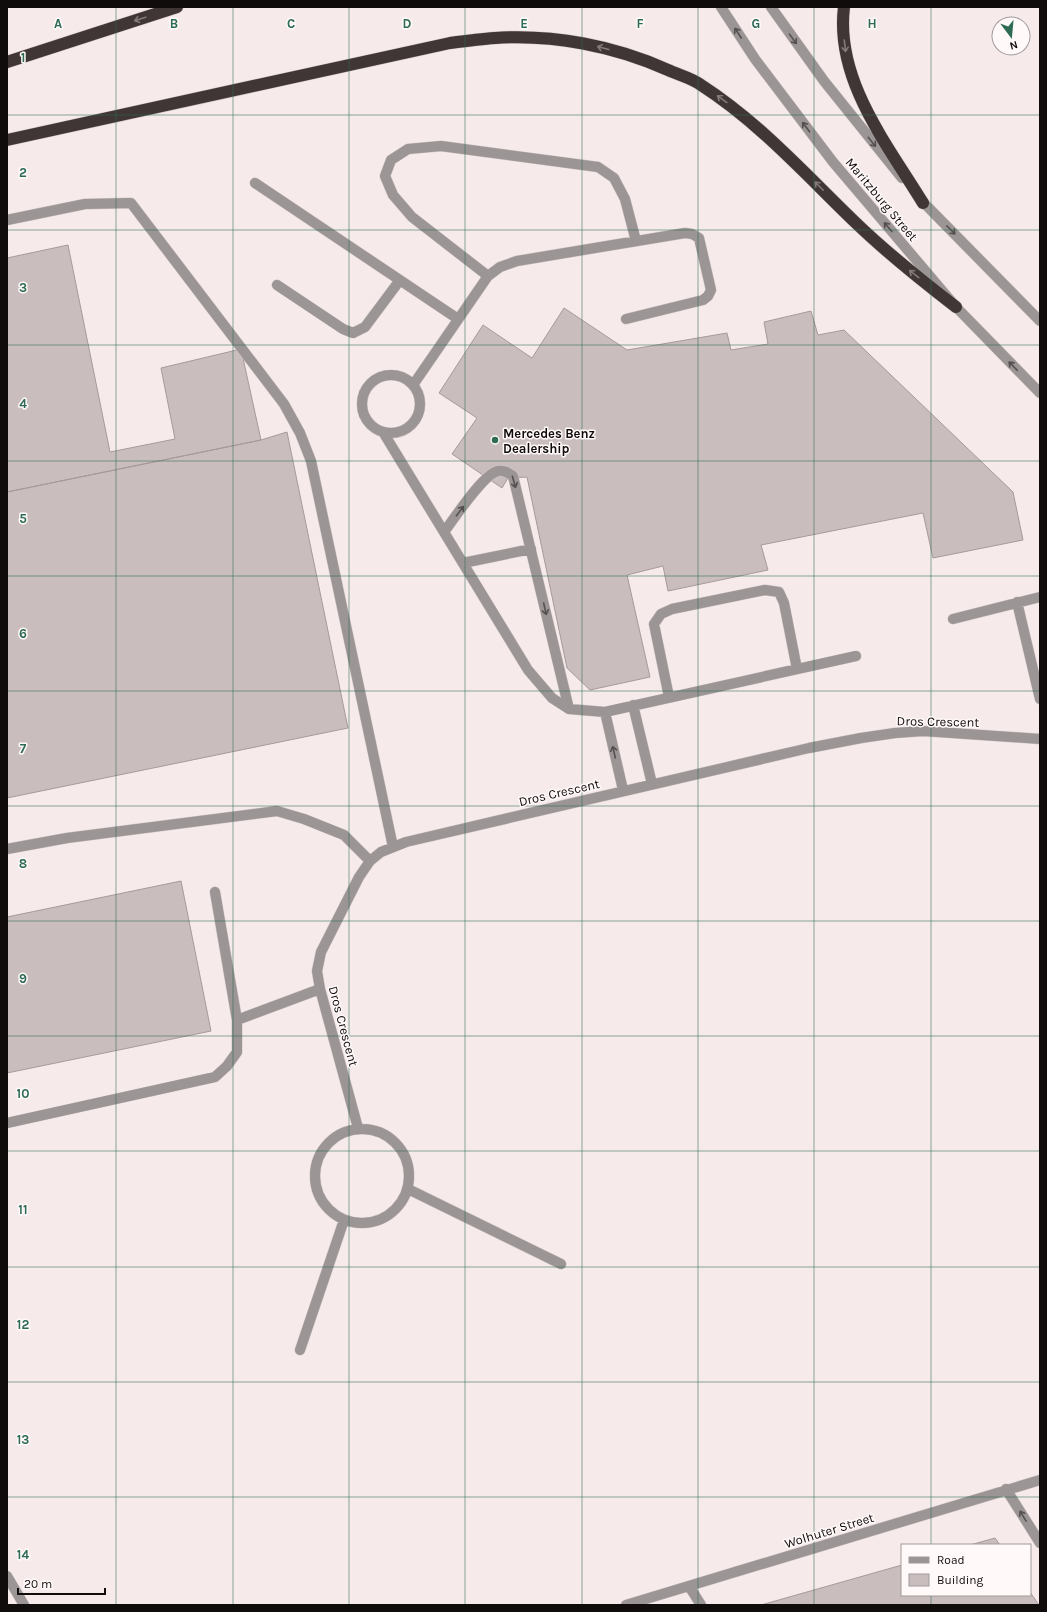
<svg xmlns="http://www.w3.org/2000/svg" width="1047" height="1612" font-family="Karla,sans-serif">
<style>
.building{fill:#cabdbd;stroke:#a69a9a}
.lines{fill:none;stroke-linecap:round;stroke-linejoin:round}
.minor-casing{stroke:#d2c6c6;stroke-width:11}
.highway-casing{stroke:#d2c6c6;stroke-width:13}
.minor{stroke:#9b9595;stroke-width:10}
.highway{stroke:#403636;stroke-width:12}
.oneway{stroke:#837a7a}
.oneway2{stroke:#565050}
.grid{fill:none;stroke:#2e6b56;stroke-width:1;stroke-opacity:0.55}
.poi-dot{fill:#2e6b56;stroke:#fff9f9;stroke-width:1.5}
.labels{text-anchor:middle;stroke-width:3;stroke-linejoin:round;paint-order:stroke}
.street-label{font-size:13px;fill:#110c0c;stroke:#fff9f9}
.poi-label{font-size:13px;font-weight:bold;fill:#110c0c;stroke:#fff9f9;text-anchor:start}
.grid-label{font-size:13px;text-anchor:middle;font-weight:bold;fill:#2e6b56;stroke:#fff9f9;stroke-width:3;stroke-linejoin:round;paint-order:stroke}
</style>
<rect width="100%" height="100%" fill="#f7eaea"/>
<path class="building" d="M68 245 110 452 175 439 161 368 241 349 261 440 7 492V258Z
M564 308 627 350 727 333 731 350 768 344 764 322 811 311 818 335 844 330 1013 492 1023 540 933 558 923 513 761 545 768 570 668 591 663 566 627 575 650 677 590 690 567 668 527 477 508 478 502 488 452 454 477 418 439 393 483 325 532 358Z
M287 432 348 728 7 798V492L261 440Z
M181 881 211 1031 7 1073V917Z
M995 1538 1000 1545H970Z
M902 1565V1595H1030V1592L1039 1605H761Z"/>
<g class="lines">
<defs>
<path id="minor" d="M721 7 755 59 833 162 956 307 1040 393
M771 7 824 81 902 178
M255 183 458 319
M919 198 1040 321
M7 220 85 204 131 203 284 404 300 433 311 461 393 847
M488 276 412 217 393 195 385 176 391 160 408 149 441 146 598 167 614 178 625 199 636 241
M277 285 343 329 353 333 365 327 400 280
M362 404a29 29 0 1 1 58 0a29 29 0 1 1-58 0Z
M413 385 488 276 500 267 517 261 685 233 692 234 699 238 711 290 708 296 703 300 626 319
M383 432 528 670 552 698 569 709 605 712 856 656
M444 532C454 519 483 474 498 471 505 470 508 473 513 476L569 709
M463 563 531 549
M1017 602 1040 699
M953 619 1040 597
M669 697 654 624 661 614 672 609 765 590 779 592 784 603 797 669
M633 705 652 784
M605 712 623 790
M7 849 67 838 277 811 304 819 344 835 370 861
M237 1020 320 989
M7 1123 215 1077 227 1066 237 1052V1020L215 892
M358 1128 320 989 317 971 321 952 359 877 370 861 381 852 406 842 809 748 861 738 895 733 923 731 1040 739
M315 1176a47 47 0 1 1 94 0a47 47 0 1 1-94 0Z
M408 1189 561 1264
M300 1350 344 1220
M1006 1489 1040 1543
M7 1576 24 1605
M689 1586 701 1605
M626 1605 1040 1480"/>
<path id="highway" d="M844 7C835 80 887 144 923 203
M7 62 177 7
M7 140 450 43C465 41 480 39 495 38 553 34 615 46 668 70 679 75 692 78 701 85 760 123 806 175 856 223 887 253 921 280 956 307"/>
</defs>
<use href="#minor" class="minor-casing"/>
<use href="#highway" class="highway-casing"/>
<use href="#minor" class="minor"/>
<use href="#highway" class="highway"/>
</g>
<defs><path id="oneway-shaft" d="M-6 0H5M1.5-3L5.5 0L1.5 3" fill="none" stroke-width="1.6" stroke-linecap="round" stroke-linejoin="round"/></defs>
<g class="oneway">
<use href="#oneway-shaft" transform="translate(140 19) rotate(162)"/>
<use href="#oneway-shaft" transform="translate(845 46) rotate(83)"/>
<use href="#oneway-shaft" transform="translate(603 48) rotate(-165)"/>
<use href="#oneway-shaft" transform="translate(722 99) rotate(-144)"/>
<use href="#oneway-shaft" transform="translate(819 186) rotate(-135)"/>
<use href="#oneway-shaft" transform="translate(914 274) rotate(-142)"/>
</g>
<g class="oneway2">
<use href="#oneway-shaft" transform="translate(738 33) rotate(-123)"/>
<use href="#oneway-shaft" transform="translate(793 39) rotate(54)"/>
<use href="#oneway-shaft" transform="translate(806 127) rotate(-127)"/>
<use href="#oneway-shaft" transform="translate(872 142) rotate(51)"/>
<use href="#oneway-shaft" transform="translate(888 227) rotate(-130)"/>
<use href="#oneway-shaft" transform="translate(951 230) rotate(45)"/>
<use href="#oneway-shaft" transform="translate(1013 366) rotate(-134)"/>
<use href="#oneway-shaft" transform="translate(514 482) rotate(74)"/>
<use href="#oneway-shaft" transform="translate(460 511) rotate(-53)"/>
<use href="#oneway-shaft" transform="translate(545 609) rotate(77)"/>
<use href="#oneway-shaft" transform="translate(614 752) rotate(-103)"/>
<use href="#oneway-shaft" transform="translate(1023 1516) rotate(-122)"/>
</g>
<path class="grid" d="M116 7V1605M233 7V1605M349 7V1605M465 7V1605M582 7V1605M698 7V1605M814 7V1605M931 7V1545M7 115H1040M7 230H1040M7 345H1040M7 461H1040M7 576H1040M7 691H1040M7 806H1040M7 921H1040M7 1036H1040M7 1151H1040M7 1267H1040M7 1382H1040M7 1497H1040M931 1595V1605"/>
<circle class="poi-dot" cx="495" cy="440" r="4"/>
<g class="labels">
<g class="street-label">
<text transform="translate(882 199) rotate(50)" y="5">Maritzburg Street</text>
<text transform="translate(938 721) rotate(1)" y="5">Dros Crescent</text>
<text transform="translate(559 792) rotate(-13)" y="5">Dros Crescent</text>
<text transform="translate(344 1026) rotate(75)" y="5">Dros Crescent</text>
<text transform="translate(829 1530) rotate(-17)" y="5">Wolhuter Street</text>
</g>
<g class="poi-label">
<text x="503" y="438">Mercedes Benz<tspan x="503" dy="15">Dealership</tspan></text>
</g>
</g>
<g class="grid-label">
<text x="58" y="28">A</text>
<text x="174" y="28">B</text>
<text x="291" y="28">C</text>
<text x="407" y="28">D</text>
<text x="524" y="28">E</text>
<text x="640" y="28">F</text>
<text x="756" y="28">G</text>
<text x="872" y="28">H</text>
<text x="23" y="62">1</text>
<text x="23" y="177">2</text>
<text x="23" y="292">3</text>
<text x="23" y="408">4</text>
<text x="23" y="523">5</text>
<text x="23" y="638">6</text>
<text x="23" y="753">7</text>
<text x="23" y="868">8</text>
<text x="23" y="983">9</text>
<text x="23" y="1098">10</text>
<text x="23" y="1214">11</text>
<text x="23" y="1329">12</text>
<text x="23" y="1444">13</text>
<text x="23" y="1559">14</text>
</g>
<rect width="1047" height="1612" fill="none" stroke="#110c0c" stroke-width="16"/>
<rect x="901" y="1544" width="130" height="52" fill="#fff9f9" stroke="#a09a9a"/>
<rect x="909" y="1557" width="20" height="6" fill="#9b9595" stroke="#a09a9a"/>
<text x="937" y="1564" font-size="12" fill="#110c0c">Road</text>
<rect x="909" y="1574" width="20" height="12" fill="#cabdbd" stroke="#a09a9a"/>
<text x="937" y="1584" font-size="12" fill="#110c0c">Building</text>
<g transform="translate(1011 36) rotate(164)"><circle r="19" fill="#fff9f9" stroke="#a09a9a"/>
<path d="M0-3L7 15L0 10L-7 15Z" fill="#2e6b56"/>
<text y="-6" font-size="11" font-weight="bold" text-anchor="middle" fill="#110c0c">N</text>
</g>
<path d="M18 1588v6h87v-6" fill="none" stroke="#110c0c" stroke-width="2"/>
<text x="24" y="1588" font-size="12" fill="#110c0c" stroke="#fff9f9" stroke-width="3" paint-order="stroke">20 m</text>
</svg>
